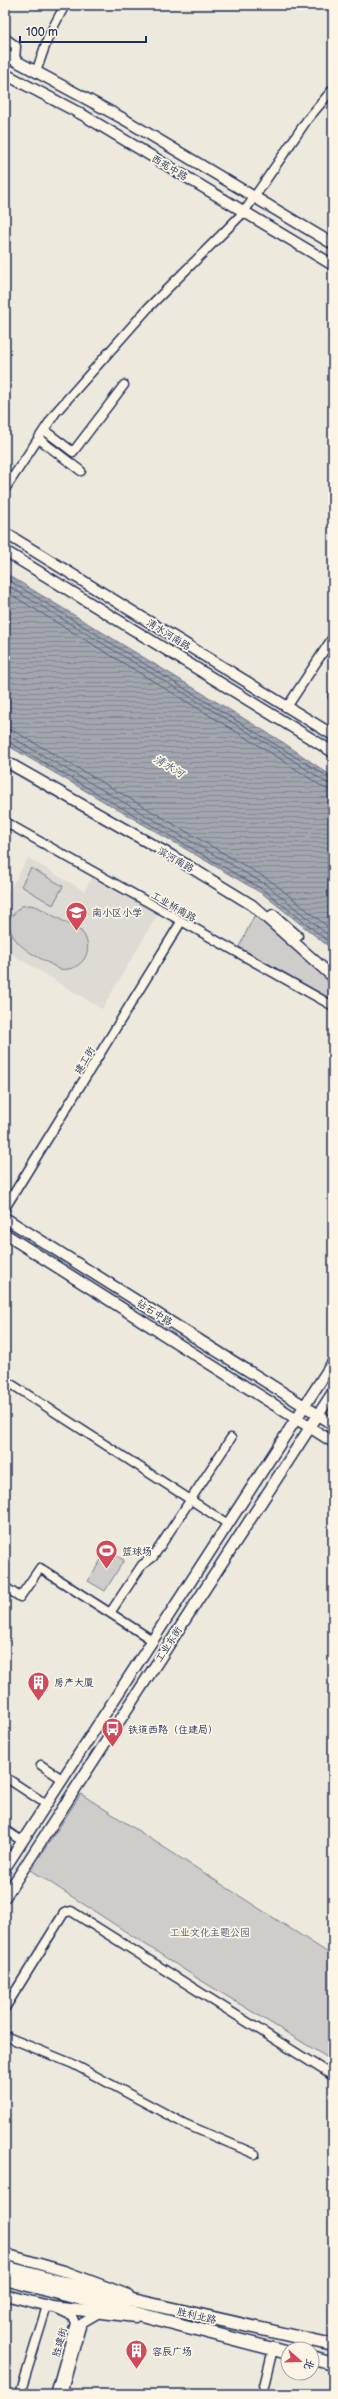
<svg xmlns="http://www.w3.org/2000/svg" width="338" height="2399" font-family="'Balsamiq Sans','LXGW WenKai TC',sans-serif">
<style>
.built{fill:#dedbd4}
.park{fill:#cfcdca;stroke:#757e94}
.water{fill:url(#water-rules);stroke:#6c778f}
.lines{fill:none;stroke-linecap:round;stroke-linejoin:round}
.shore{stroke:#515f7e;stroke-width:1}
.minor-casing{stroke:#1b2f5e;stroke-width:11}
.major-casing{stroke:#1b2f5e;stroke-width:13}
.highway-casing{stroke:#1b2f5e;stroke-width:15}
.minor{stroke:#fcf5e5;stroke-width:8}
.major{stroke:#fcf5e5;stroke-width:10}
.highway{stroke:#fcf5e5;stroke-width:12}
.labels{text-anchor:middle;stroke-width:3.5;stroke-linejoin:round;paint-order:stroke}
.street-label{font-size:10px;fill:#1b2f5e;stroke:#fcf5e5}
.poi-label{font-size:10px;fill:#1b2f5e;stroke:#fcf5e5;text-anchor:start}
.park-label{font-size:10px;fill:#485679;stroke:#fcf5e5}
.water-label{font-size:11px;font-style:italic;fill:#445376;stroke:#fcf5e5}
</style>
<defs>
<pattern id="water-rules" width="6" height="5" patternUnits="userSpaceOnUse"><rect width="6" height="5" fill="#a2a7af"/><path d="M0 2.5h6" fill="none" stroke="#838892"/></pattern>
</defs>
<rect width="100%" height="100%" fill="#eee9dd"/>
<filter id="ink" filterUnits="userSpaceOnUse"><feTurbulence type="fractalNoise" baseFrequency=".025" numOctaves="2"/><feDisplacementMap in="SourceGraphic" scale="8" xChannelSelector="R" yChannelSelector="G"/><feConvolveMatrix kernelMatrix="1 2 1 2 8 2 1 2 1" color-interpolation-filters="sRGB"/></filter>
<g filter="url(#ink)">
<path class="built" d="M28 858 84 891 93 876 158 914 102 1009 5 950V898Z"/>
<path class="park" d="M31 868 63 886 53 905 21 886Z
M30 905 38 907 81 931C97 949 82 973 59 969 40 957 5 945 10 918L21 906Z
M255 914 333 984V1000L239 947Z
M107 1550 124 1560 105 1591 88 1581Z
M81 1794 333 1956V2061L197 1978 31 1870Z"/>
<path class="water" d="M5 573 284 743 333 777V950L263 894 5 744Z"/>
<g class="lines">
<path class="shore" d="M5 578 333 780
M5 584 279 751 327 783 333 785
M5 591 276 756 324 788 333 791
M5 729 14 731 271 881 333 931
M5 735 11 737 268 886 333 939
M5 740 265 891 333 945"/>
<defs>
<path id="minor" d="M5 38 16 46 15 60
M36 72 49 35 65 5
M44 430 73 452 124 385
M39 439 81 471
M5 489 56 412 149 307 244 212 307 120 333 89
M333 695V697
M287 707 333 637
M5 822 333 1006
M5 1208 181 922
M5 1380 228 1524
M5 1587 20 1597 40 1568 110 1613 142 1565 153 1557 231 1438
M110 1613 152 1640
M41 1765 62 1779
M5 1777 46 1804
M5 1830 22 1841
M5 2008 64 1913 71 1911 333 2076
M5 2036 73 2064 185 2124 255 2154
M20 2394 47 2306
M55 2394 75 2323 72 2316 57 2309
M62 2394 82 2323 99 2313
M262 2394 273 2349"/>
<path id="major" d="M5 55 122 118 333 244
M5 74 83 115 333 265
M5 533 333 735
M5 551 333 752
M5 761 172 856 252 905 333 977
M273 915 297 936
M5 1218 333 1424
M5 1234 333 1442
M5 1868 333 1362
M5 1897 333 1392
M5 2254 64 2271 128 2295
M5 2295 53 2307 135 2317"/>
<path id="highway" d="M5 2267 93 2291 333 2345
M5 2279 288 2353
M312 2358 333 2364"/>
</defs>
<use href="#minor" class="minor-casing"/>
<use href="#major" class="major-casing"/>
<use href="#highway" class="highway-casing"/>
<use href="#minor" class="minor"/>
<use href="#major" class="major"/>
<use href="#highway" class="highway"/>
</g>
</g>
<defs>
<symbol id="school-pin" viewBox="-11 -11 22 30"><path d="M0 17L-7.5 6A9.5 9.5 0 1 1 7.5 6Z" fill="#d1495b" stroke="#fcf5e5"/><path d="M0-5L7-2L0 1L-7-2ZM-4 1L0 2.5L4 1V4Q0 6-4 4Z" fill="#fff"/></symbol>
<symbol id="stadium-pin" viewBox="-11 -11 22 30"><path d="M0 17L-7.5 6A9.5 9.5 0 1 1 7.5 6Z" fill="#d1495b" stroke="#fcf5e5"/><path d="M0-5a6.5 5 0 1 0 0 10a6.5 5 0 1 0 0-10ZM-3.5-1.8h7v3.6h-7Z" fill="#fff"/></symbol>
<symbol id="building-pin" viewBox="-11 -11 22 30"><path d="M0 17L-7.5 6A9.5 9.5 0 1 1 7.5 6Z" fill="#d1495b" stroke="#fcf5e5"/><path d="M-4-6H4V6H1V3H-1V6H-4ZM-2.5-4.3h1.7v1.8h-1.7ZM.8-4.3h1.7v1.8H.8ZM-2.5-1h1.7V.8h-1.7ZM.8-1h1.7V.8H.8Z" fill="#fff"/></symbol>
<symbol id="bus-pin" viewBox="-11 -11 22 30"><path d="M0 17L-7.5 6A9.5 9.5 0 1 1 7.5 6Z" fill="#d1495b" stroke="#fcf5e5"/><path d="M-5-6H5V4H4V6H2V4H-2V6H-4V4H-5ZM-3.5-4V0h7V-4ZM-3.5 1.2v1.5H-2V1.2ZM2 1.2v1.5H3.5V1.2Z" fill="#fff"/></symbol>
</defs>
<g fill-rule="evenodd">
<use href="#school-pin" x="64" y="900" width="25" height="34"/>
<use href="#stadium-pin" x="94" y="1538" width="25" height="34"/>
<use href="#building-pin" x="26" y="1670" width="25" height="34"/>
<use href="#bus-pin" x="100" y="1716" width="25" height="34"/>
<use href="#building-pin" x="124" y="2338" width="25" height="34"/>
</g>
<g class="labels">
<g class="street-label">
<text transform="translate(170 167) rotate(31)" y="4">西苑中路</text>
<text transform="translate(169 634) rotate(32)" y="4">清水河南路</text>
<text transform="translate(176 859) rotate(30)" y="4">滨河南路</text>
<text transform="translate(174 906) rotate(30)" y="4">工业桥南路</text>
<text transform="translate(84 1060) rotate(-59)" y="4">建工街</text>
<text transform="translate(155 1312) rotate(32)" y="4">钻石中路</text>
<text transform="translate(168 1644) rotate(-57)" y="4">工业东街</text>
<text transform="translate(197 2315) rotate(13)" y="4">胜利北路</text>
<text transform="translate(59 2342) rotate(-75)" y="4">胜建街</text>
</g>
<g class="poi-label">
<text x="92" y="916">南小区小学</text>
<text x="122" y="1555">篮球场</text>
<text x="54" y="1686">房产大厦</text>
<text x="128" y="1733">铁道西路（住建局）</text>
<text x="152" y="2355">容辰广场</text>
</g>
<g class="park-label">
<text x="210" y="1936">工业文化主题公园</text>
</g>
<g class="water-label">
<text transform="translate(169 766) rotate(31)" y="4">清水河</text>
</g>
</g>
<rect width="338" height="2399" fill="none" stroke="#fcf5e5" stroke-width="20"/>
<rect x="10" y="10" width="318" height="2379" fill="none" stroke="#1b2f5e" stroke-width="1.5" filter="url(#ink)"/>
<g transform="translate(300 2361) rotate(110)"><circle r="19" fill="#fcf5e5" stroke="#a2a6af"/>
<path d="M0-3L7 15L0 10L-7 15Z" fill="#d1495b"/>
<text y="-6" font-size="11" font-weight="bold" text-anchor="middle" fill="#1b2f5e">北</text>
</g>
<path d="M20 36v6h126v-6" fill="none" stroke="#1b2f5e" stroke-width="2"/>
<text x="26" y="36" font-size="12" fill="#1b2f5e" stroke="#fcf5e5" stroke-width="3" paint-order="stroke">100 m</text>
</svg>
